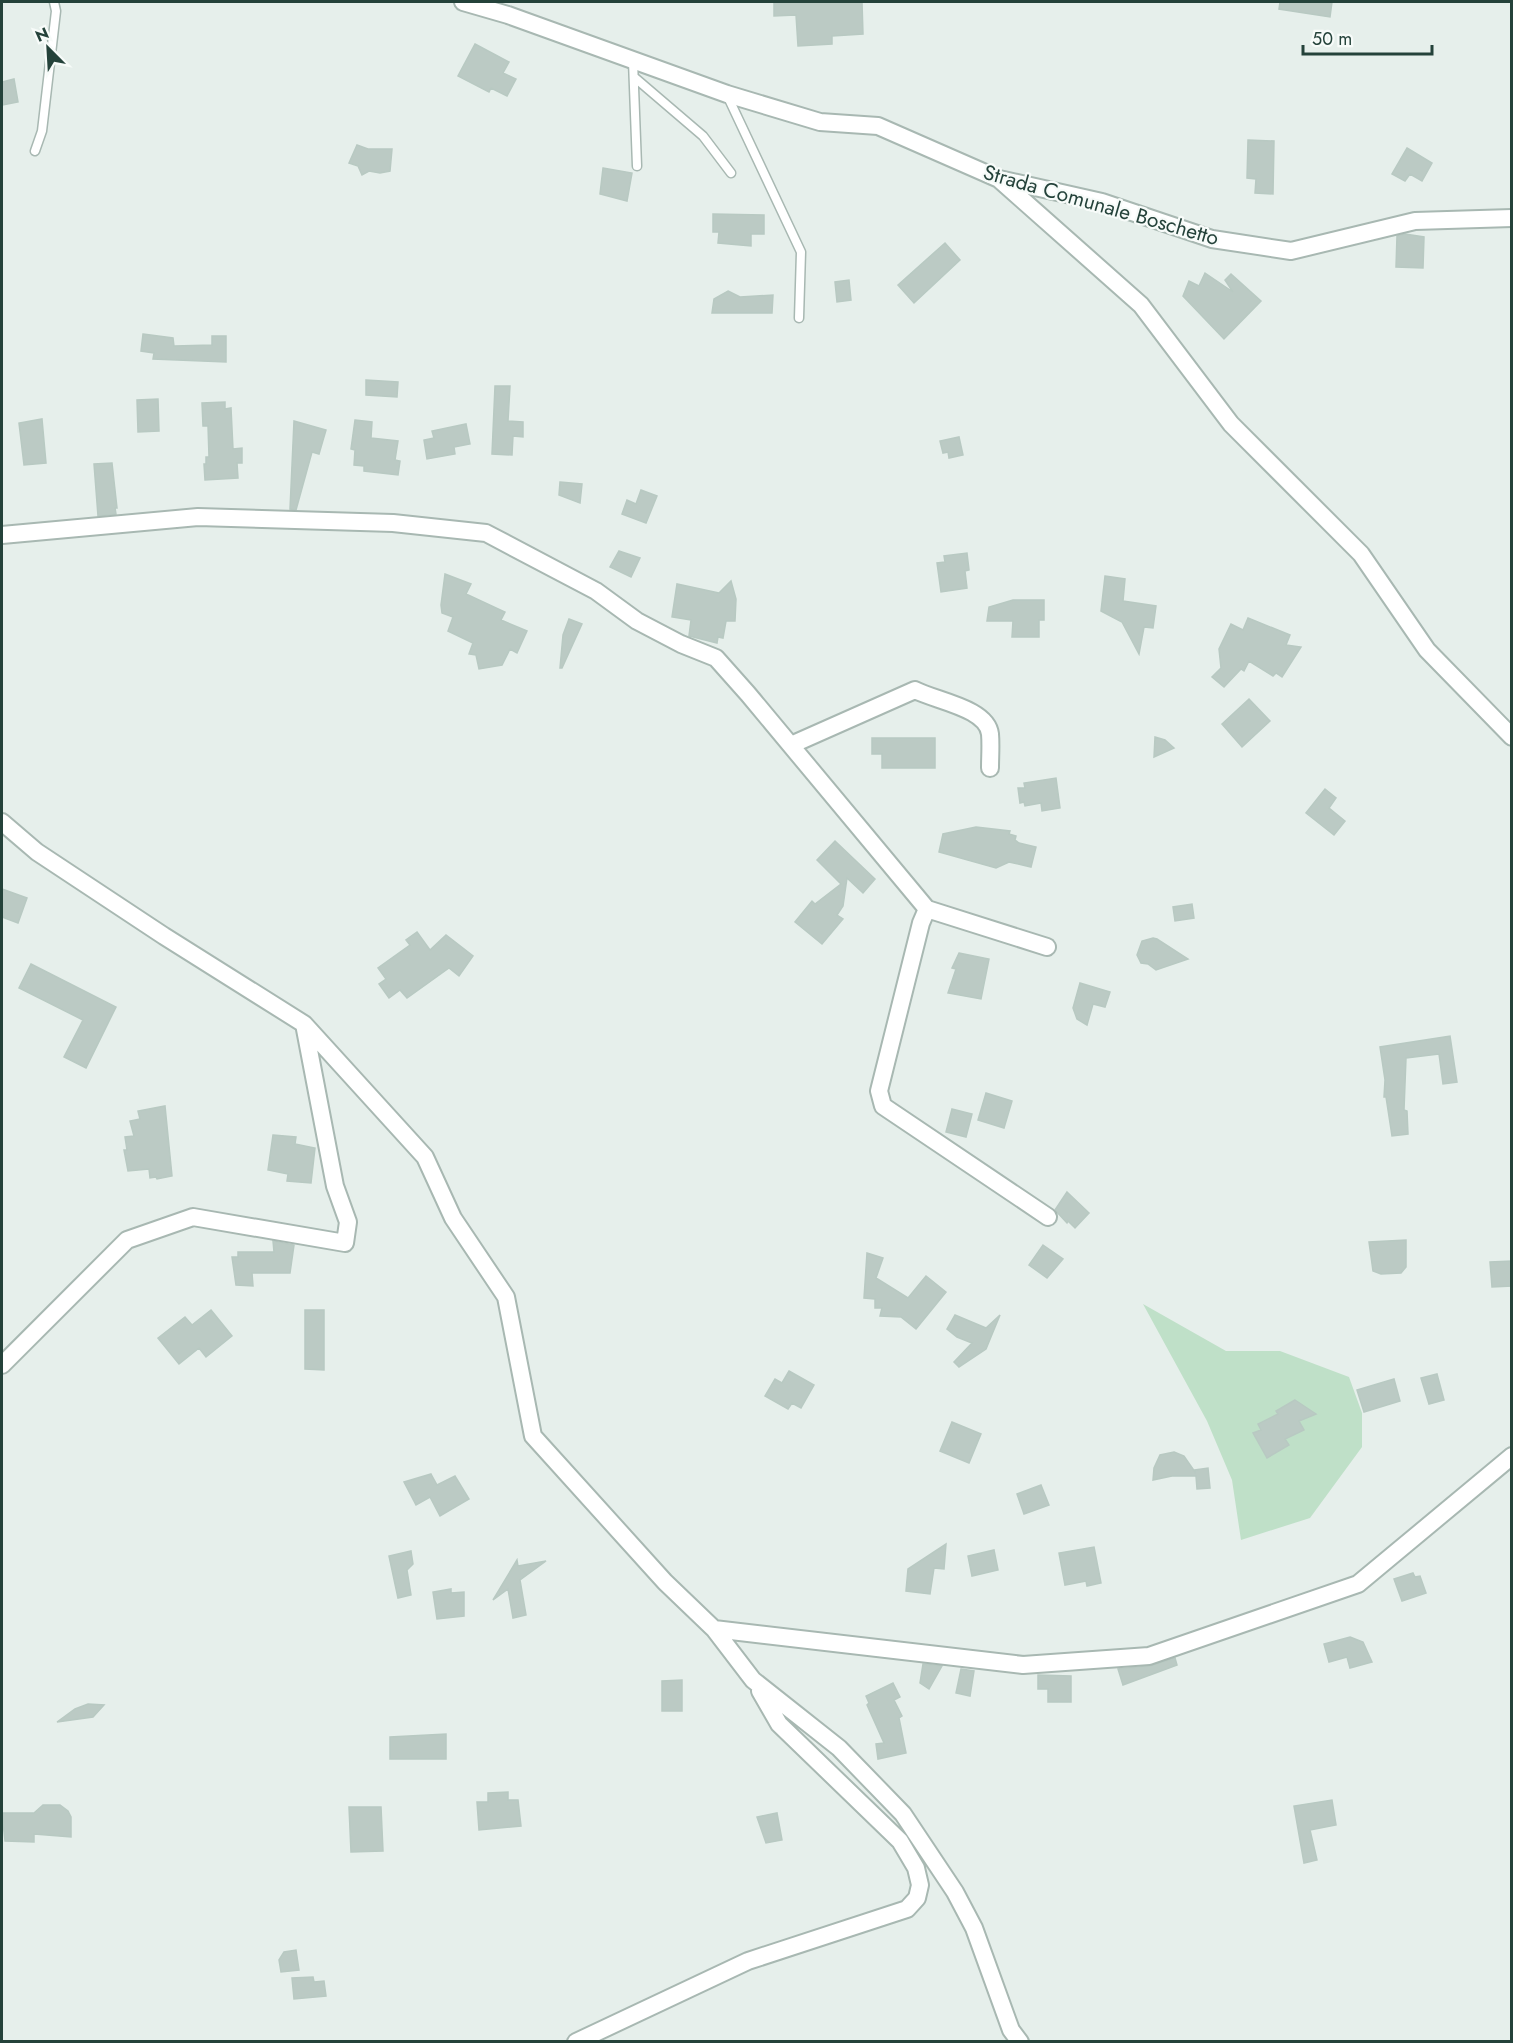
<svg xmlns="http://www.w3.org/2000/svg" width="1513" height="2043" font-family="Jost,sans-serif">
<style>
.green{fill:#bfe0c8}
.building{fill:#bbcac4;stroke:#b8c9c2;stroke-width:1.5}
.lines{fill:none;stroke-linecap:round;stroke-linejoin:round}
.service-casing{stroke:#a8b8b2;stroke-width:11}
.minor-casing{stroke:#a8b8b2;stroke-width:20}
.service{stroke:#fff;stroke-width:8}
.minor{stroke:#fff;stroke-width:16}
.labels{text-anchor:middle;stroke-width:4.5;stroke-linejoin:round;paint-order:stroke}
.street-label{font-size:21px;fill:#24423a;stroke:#f7fbf9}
</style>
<rect width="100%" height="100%" fill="#e6efeb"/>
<path class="green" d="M1143 1304 1226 1351H1280L1349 1377 1362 1413V1447L1310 1518 1241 1540 1232 1480 1207 1421Z"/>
<path class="building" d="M774 2H862L863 34 832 36V44L798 46 796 15 774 16Z
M1280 2H1332L1330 17 1279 9Z
M475 44 509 62 503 73 516 79 507 96 491 88 489 92 458 76Z
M14 79 18 102 2 105V82Z
M1248 140 1274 141 1273 194 1255 193 1256 179 1247 178Z
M357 145 368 149H392L390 171 380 173 369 171 362 175 358 166 349 163Z
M1407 148 1432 163 1422 181 1410 174 1405 181 1392 174Z
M603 168 632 173 627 201 600 194Z
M713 214 764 215V234H751V246L718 243 719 232H713Z
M1405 234 1424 237 1423 268 1396 267 1397 236Z
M945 243 960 260 914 303 898 285Z
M1205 273 1233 292 1225 280 1231 274 1261 301 1224 339 1183 296 1189 281 1199 286Z
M849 280 851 300 837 302 835 282Z
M728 291 740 297 773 295 772 313H712L714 299Z
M143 334 173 338 174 346 212 345V336H226V362L153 359 154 353 141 351Z
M366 380 398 382 397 397 366 395Z
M495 386H510L508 421 523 422V437L513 436 512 455 492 454Z
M158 399 159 431 138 432 137 400Z
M225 402V409L231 408 233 449 242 448V463H237L238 478 205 480 204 464H206V457H209L208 426H203L202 403Z
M42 419 46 463 24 465 19 423Z
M355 420 372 422 371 438 398 441 395 460 400 461 398 475 364 471V466L354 465 355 450 351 449Z
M294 421 326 430 319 454 312 452 296 510 290 509Z
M466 424 470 444 454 447 455 454 427 459 424 440 434 438 432 431Z
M959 437 963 455 949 458 948 452 943 453 940 441Z
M112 463 117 508H115L116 514 98 516 94 464Z
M560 482 582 484 580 503 559 495Z
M641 490 657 496 646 523 622 514 627 500 636 504Z
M619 551 640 558 631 577 610 567Z
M967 553 969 570 965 571 967 588 941 592 937 563 945 562 944 556Z
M445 574 471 584 466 594 505 612 501 620 527 631 517 653 510 649 502 665 479 669 476 655 469 654 473 643 448 631 453 617 442 613 441 605Z
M1105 576 1125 579 1123 601 1156 606 1153 628 1144 627 1139 654 1122 622 1101 611Z
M731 581 736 599 735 621H726L723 638 718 637 717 643 689 636 691 620 672 617 677 584 719 593Z
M1013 600H1044V620H1039V637H1012L1013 621H987L989 607Z
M1248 618 1290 635 1286 645 1301 647 1282 677 1276 673 1273 676 1249 661 1244 671 1241 669 1224 687 1212 677 1221 668 1219 649 1231 624 1243 630Z
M569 619 582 624 562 668H560L563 635Z
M1249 699 1270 721 1242 747 1222 724Z
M1155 737 1165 740 1174 748 1154 757Z
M872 738H935V768H882V754H872Z
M1056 778 1060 808 1042 811 1041 803 1025 806 1024 802 1020 803 1018 788H1025L1024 783Z
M1325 789 1336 798 1329 808 1345 821 1334 835 1306 813Z
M976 827 1010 831 1009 834 1016 836 1015 840 1019 843 1036 847 1031 867 1009 862 996 868 939 852 943 834Z
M835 841 875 879 863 893 847 878 843 906 837 915 843 919 822 944 795 922 812 901 815 904 841 884 817 860Z
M2 889 27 898 18 923 2 917Z
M1192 904 1194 918 1175 921 1173 907Z
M417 932 430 950 446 935 473 956 459 976 449 968 407 998 400 990 389 998 379 984 386 979 378 968 410 945 406 940Z
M1153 938 1157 939 1188 959 1156 970 1148 964 1141 963 1137 955 1142 941Z
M959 953 989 959 981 999 948 993 956 969 952 968Z
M31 964 116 1007 86 1068 64 1057 83 1020 19 988Z
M1080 983 1110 992 1105 1007 1093 1004 1087 1025 1077 1019 1073 1008Z
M1450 1036 1457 1082 1443 1084 1439 1054 1406 1058 1404 1110 1407 1111 1408 1134 1392 1136 1386 1097H1384L1385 1080 1380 1047Z
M986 1093 1012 1101 1004 1128 978 1120Z
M165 1106 172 1176 157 1179 156 1177 150 1178 149 1169 128 1171 124 1150H127L125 1137 134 1136 130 1121 140 1119 138 1111Z
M952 1109 972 1114 966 1137 946 1132Z
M273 1135 296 1137 295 1144 315 1148 311 1183 287 1181 288 1174 268 1170Z
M1067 1192 1089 1213 1075 1228 1068 1221 1067 1223 1055 1210Z
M1406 1240V1267L1401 1273 1381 1274 1373 1271 1369 1242Z
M273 1241 294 1245 290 1273H252L253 1286 236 1285 232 1257H238V1252H274Z
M1043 1245 1063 1259 1047 1278 1029 1265Z
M867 1253 883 1258 876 1278 908 1298 926 1276 946 1292 916 1329 901 1317 880 1316 882 1308H875V1299L864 1298Z
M1512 1261V1286L1492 1287 1490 1262Z
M211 1310 232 1336 206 1357 199 1348 179 1364 158 1338 185 1317 192 1325Z
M305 1310H324V1370L305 1369Z
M955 1315 986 1328 1000 1315 986 1349 959 1367 954 1362 972 1343 957 1337 947 1329Z
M789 1371 814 1385 801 1408 792 1403 788 1409 765 1396 775 1379 782 1383Z
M1437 1374 1444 1400 1429 1404 1421 1378Z
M1394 1379 1400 1401 1364 1412 1357 1390Z
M1295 1400 1316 1414 1299 1421 1304 1430 1285 1439 1289 1445 1267 1458 1253 1433 1261 1430 1258 1424 1278 1414 1276 1411Z
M952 1422 981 1434 969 1463 940 1451Z
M1174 1452 1184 1456 1195 1472V1470L1208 1468 1210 1488 1197 1489 1196 1476H1172L1153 1480 1154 1468 1160 1455Z
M431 1474 437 1485 455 1476 469 1499 440 1516 430 1497 416 1505 404 1482Z
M1041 1485 1049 1505 1024 1514 1017 1494Z
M946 1544 944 1569 934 1568 930 1594 906 1591 908 1569Z
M1094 1547 1101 1583 1087 1586 1086 1581 1065 1585 1059 1553Z
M994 1550 998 1570 972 1576 968 1556Z
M411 1551 413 1564 407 1570 411 1595 398 1598 389 1556Z
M517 1560 518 1566 546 1561 520 1580 526 1615 513 1618 508 1589 493 1600Z
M1413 1573 1415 1577 1420 1576 1426 1593 1402 1601 1394 1579Z
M451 1589V1593L464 1592V1616L437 1619 433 1592Z
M1350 1637 1363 1642 1372 1662 1350 1668 1347 1657 1329 1662 1324 1644Z
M1175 1658 1177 1665 1123 1685 1118 1669 1150 1666Z
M923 1664 942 1666 929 1689 920 1683Z
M961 1669 974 1671 970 1696 956 1693Z
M1038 1675 1071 1676V1702H1048V1689H1038Z
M682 1680V1711H662V1681Z
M893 1683 900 1697 894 1700 902 1716 899 1718 906 1753 878 1759 876 1744 884 1743 867 1705 869 1703 866 1696Z
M88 1704 104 1705 93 1717 57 1722 75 1709Z
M446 1734V1759H390V1737Z
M508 1792V1800H518L521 1826 479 1830 477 1802H488V1793Z
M1332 1800 1336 1825 1310 1830 1317 1860 1304 1863 1294 1806Z
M43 1805H60L68 1811 71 1817V1837L34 1834V1842L5 1841 2 1813H34Z
M349 1807H381L383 1851 351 1852Z
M777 1813 782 1840 766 1843 757 1817Z
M296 1950 299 1970 281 1972 279 1960 284 1952Z
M313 1977 314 1982 324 1981 326 1996 294 1999 292 1978Z"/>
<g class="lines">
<defs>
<path id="service" d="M633 61 637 166
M634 77 703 136 731 173
M727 95 801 252 799 318
M35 151 42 131 56 11 54 2"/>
<path id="minor" d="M463 2 508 15 727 94 820 122 878 126 999 179 1102 202 1212 239 1291 251 1415 221 1512 218
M1000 180 1141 305 1231 424 1361 554 1427 650 1512 737
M2 535 198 517 393 523 486 533 596 591 637 621 681 644 716 658 748 694 927 909 921 923 879 1091 883 1106 1048 1217
M791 745 915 690C936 701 987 708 990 734 991 745 990 757 990 768
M2 822 37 852 164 936 304 1024 425 1157 453 1218 506 1297 533 1436 665 1582 714 1629 753 1680 839 1748 903 1814 955 1892 974 1928 1011 2030 1020 2042
M927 909 1047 947
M2 1365 127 1240 193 1217 345 1243 348 1222 335 1186 304 1024
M714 1629 1023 1665 1149 1656 1358 1584 1512 1456
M576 2042 748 1961 907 1909 917 1898 920 1885 916 1868 900 1841 779 1724 760 1691"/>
</defs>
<use href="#service" class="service-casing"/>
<use href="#minor" class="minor-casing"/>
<use href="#service" class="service"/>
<use href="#minor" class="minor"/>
</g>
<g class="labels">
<g class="street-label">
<text transform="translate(1101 205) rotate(16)" y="7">Strada Comunale Boschetto</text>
</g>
</g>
<rect width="1513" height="2043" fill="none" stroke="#24423a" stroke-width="6"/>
<g transform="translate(48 48) rotate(336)" stroke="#f7fbf9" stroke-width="4.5" paint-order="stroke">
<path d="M0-4.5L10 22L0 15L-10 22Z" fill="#24423a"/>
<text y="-9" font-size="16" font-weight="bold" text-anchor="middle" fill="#24423a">N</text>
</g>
<path d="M1303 45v9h129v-9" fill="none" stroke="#24423a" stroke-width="3"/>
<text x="1312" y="45" font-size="18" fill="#24423a" stroke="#f7fbf9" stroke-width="4.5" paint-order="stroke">50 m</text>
</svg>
